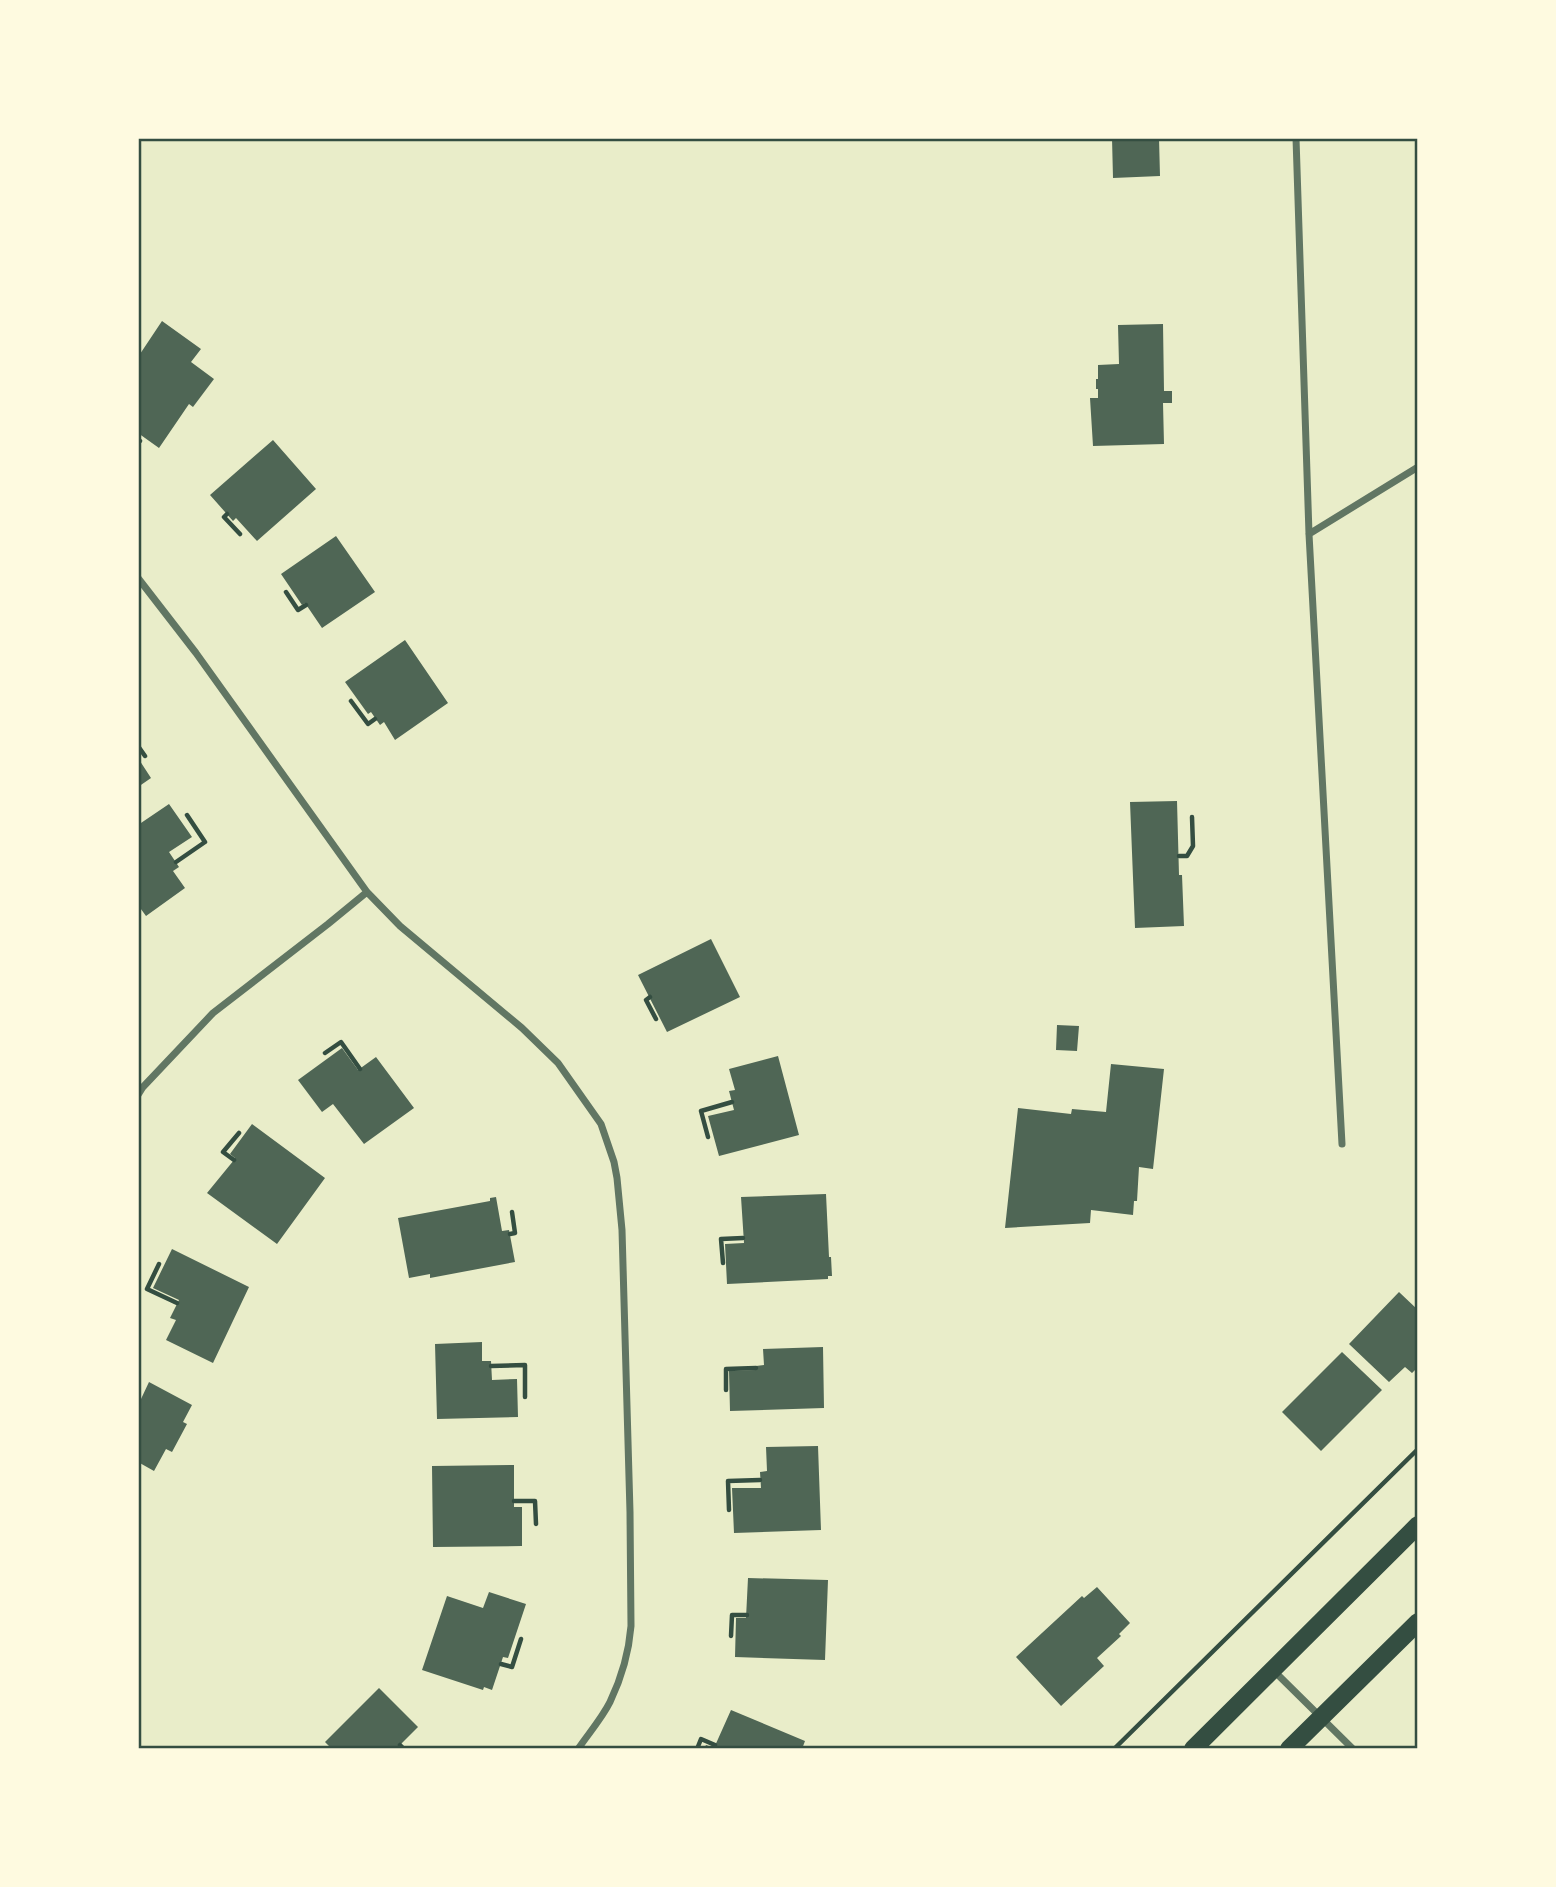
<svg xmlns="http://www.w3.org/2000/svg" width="1556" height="1887" font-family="Manrope,sans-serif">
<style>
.building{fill:#4f6655}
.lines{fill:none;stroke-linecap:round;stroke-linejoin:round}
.path{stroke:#344e41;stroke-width:4.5}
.minor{stroke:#617663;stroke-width:7}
.primary{stroke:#344e41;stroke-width:18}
.neatline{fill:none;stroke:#344e41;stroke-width:2.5}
</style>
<rect width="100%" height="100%" fill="#e9edc9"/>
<path class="building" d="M1112 138H1159L1160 176 1113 178Z
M162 321 201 349 191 362 214 379 193 407 189 404 159 448 138 433V357Z
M1163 324 1164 391H1172V403H1163L1164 444 1093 446 1090 398H1098V389H1096V379H1098V365L1119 364 1118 325Z
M273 440 316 489 257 541 236 518 233 521 210 495Z
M336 536 375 592 322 628 305 603 302 605 281 574Z
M405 640 448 703 395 740 384 722 380 725 371 712 368 714 345 682Z
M138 758 151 778 138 787Z
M1177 801 1179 875H1182L1184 926 1135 928 1130 802Z
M169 804 192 837 169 852 179 867 173 871 185 888 146 916 138 905V825Z
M711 939 740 997 667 1032 638 975Z
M1057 1025 1079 1026 1077 1051 1056 1050Z
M342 1048 358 1070 376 1057 414 1108 364 1144 333 1104 322 1112 298 1080Z
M778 1056 799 1135 719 1156 708 1116 734 1110 729 1091 735 1090 729 1069Z
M1111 1064 1164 1069 1153 1169 1139 1167 1137 1201H1134L1133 1215 1091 1210 1090 1223 1005 1228 1018 1108 1071 1114 1072 1109 1106 1112Z
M252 1124 325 1178 277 1244 207 1193 234 1160 235 1158 230 1154Z
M826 1194 829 1257H831L832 1276H828V1279L727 1284 725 1244 744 1243 741 1197Z
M496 1197 502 1231 509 1230 515 1262 430 1278V1274L409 1278 398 1218 490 1201V1198Z
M172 1249 249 1287 213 1363 166 1340 176 1320 170 1318 179 1300 153 1288Z
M1399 1292 1418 1310V1367L1412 1373 1405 1367 1389 1382 1349 1344Z
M482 1342V1361H491L492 1380 517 1379 518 1417 437 1419 435 1344Z
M823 1347 824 1408 730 1411 729 1371 756 1370V1366L764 1365 763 1349Z
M1342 1352 1382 1390 1321 1451 1282 1412Z
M149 1382 192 1405 183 1422 187 1424 172 1452 166 1449 154 1471 138 1462V1398L141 1399Z
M818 1446 821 1530 734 1533 732 1488H761L760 1472 767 1471 766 1447Z
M514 1465V1507H522V1546L433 1547 432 1466Z
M748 1578 828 1580 825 1660 735 1657 736 1618H746Z
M1097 1587 1130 1623 1119 1634 1121 1636 1097 1658 1104 1666 1061 1706 1016 1657 1082 1596 1084 1598Z
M489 1592 526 1604 508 1658 503 1657 492 1690 484 1687 483 1690 422 1670 447 1596 483 1608Z
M379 1688 418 1727 396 1749H332L325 1742Z
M731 1710 805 1741 802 1749H704L706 1745 714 1748Z"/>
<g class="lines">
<path class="path" d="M138 440 140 441
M227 514 224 517 240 534
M286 592 298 610 306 605
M351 701 368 724 375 719
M138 746 145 756
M1179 856H1187L1193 846 1192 817
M176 862 205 842 187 815
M650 997 646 1000 656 1019
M325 1053 341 1042 360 1069
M708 1137 701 1111 732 1102
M234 1160 223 1152 239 1133
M510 1234 515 1233 512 1212
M723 1263 721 1239 743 1238
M159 1264 147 1289 177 1303
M491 1366 525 1365V1397
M726 1390V1369L756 1368
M514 1501H535L536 1524
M729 1510 728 1481 760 1480
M731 1636 732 1615H747
M501 1664 512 1667 521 1639
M400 1745 404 1749
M697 1749 701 1739 715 1745
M1114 1749 1418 1449"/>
<path class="minor" d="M1296 138 1309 534 1342 1144
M1309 534 1418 467
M138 578 196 653 367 892 400 926 522 1028 558 1063 601 1124 614 1162 617 1178 622 1230 630 1512 631 1626C629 1651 621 1679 610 1702 602 1718 589 1733 578 1749
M138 1095 143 1087 213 1013 328 924 367 892
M1274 1671 1353 1749"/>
<path class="primary" d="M1193 1749 1418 1525
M1289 1749 1418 1622"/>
</g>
<rect width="1556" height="1887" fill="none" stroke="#fefae0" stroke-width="280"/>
<rect x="140" y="140" width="1276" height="1607" class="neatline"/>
</svg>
